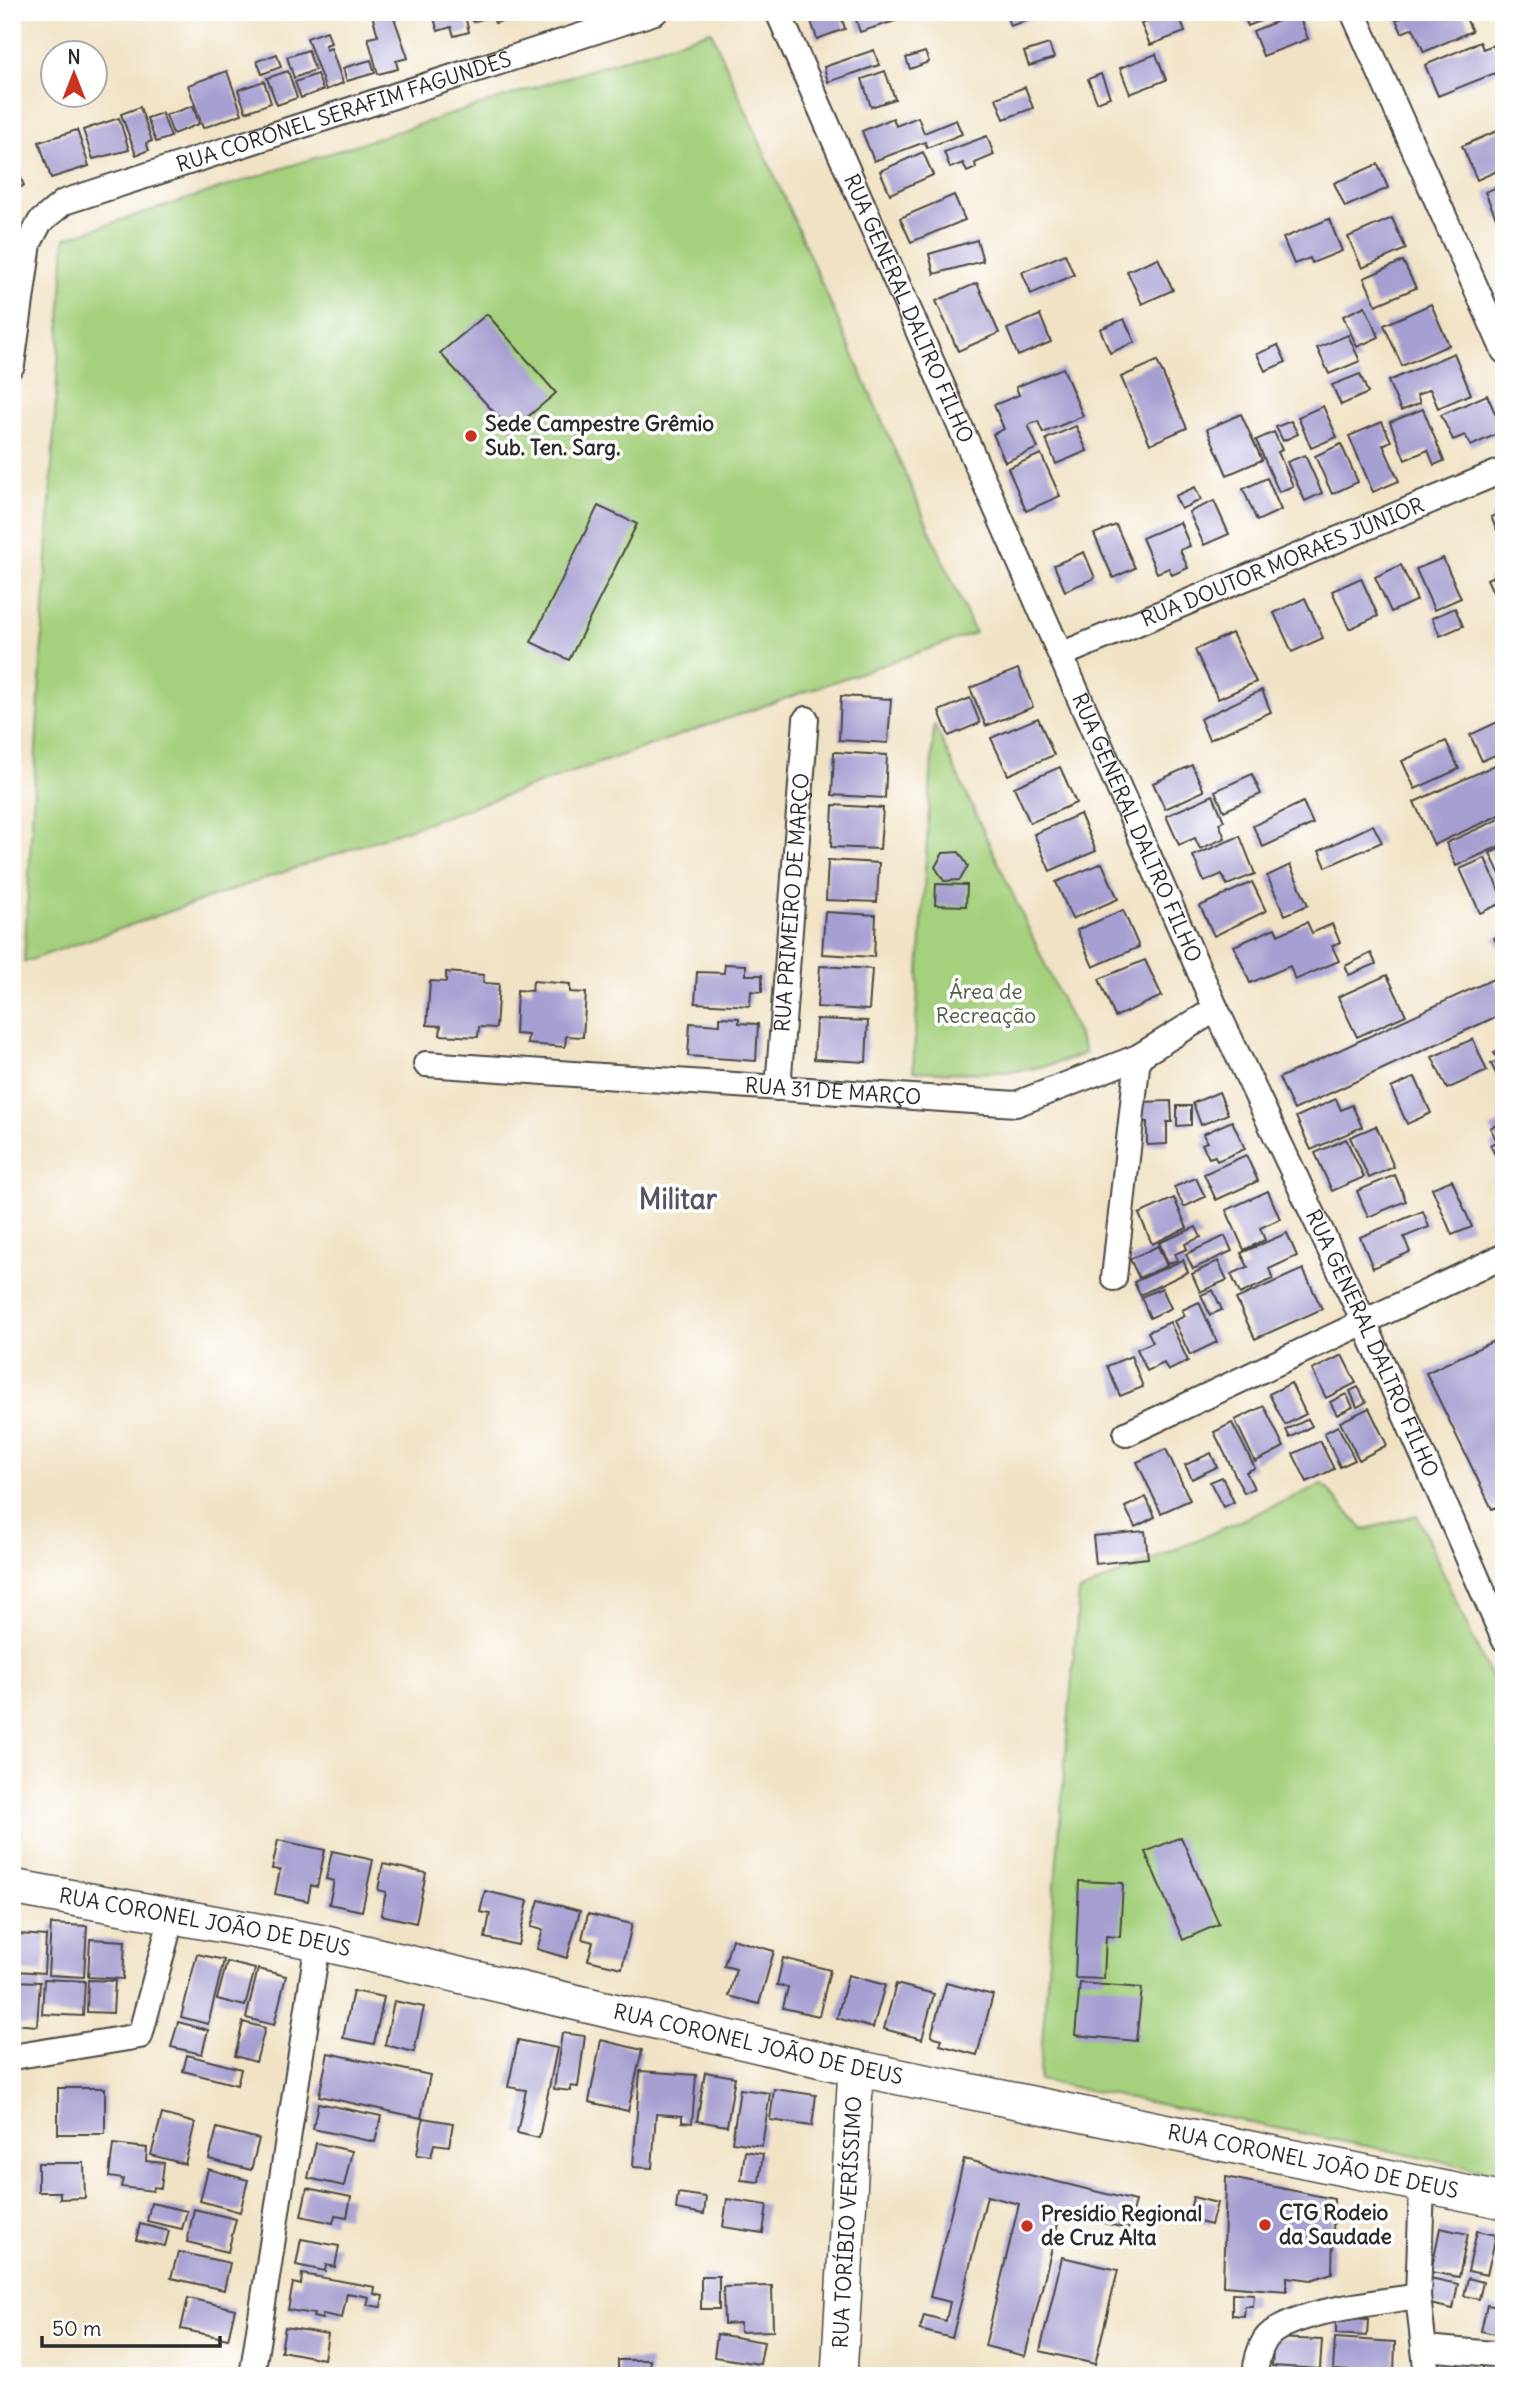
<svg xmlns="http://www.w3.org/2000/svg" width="1516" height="2388" font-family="Delius,sans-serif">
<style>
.green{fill:#a5d07d;stroke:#687e54;stroke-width:2}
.building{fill:#a69fd1}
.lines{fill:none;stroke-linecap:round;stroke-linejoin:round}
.street-casing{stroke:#494642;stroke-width:28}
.secondary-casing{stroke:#494642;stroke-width:38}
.street{stroke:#fff;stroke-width:24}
.secondary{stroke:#fff;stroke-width:35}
.poi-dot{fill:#c8321e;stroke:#fff;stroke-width:2.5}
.labels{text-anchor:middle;stroke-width:7;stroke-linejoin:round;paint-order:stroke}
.street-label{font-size:21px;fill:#2b2b2b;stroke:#fff}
.poi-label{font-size:21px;font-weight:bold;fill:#2b2b2b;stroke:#fff;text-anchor:start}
.park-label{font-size:21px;fill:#505d44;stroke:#fff}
.district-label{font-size:28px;font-weight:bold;fill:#565465;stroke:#fff}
</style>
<rect width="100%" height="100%" fill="#fff"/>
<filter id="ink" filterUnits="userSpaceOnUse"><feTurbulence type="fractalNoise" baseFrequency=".0143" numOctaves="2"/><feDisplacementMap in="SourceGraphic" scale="14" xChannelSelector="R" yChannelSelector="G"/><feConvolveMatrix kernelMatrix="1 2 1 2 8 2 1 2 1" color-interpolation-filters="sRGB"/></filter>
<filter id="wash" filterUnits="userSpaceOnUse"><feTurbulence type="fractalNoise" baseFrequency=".00686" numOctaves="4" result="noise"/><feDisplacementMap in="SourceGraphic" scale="28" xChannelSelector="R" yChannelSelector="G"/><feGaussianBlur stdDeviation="1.57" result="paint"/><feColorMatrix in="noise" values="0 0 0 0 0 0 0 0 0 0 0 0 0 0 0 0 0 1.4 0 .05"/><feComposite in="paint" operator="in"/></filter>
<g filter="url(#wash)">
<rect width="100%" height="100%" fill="#f0e2c4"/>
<path class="green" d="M711 31 975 633 24 962 65 238Z
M934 724 1086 1053C1027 1078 975 1073 913 1071Z
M1323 1484 1363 1530 1417 1515 1504 1707V2174L1039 2080 1079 1592Z"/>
<g id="blocks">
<path class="building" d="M382 12H392L408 58 396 61 398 69 378 74 368 38 378 36 372 15Z
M432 12H464L469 32 454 36 451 27 438 31Z
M470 12H490L491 16 473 22Z
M491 12H522L523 15 495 23Z
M808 12H840L845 29 817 39Z
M870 12H902L904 18 860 32 855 17Z
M1005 12H1029L1031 19 1010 26Z
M1170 12H1178L1185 32 1150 45 1141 24Z
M1242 12H1283L1248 26Z
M1414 12H1463L1472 31 1424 52 1413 28 1402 33 1396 20Z
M1298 13 1308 39 1263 56 1253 31Z
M327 31 331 43 325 45 326 50 331 48 343 83 326 90 307 38Z
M1480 42 1483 49 1493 45 1503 70 1438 96 1425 65Z
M1049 44 1054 58 1029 66 1024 52Z
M308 50 315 70 294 78 287 57Z
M874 50 879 65 828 82 824 67Z
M925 52 929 62 910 69 906 58Z
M277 54 281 67 262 74 257 61Z
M1156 54 1166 80 1130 94 1120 68Z
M371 60 375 73 347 81 343 68Z
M227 71 242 114 203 128 188 85Z
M288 71 297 98 277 105 267 78Z
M885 71 895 99 871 107 862 79Z
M317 74 323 90 301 98 295 82Z
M1101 74 1110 97 1097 102 1088 79Z
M264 81 271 103 246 112 238 90Z
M1025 87 1033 108 1004 119 996 98Z
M193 106 199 124 173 134 166 115Z
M140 107 152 141 146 143 149 150 136 155 121 114Z
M162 113 171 137 156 142 147 118Z
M918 117 924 133 956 120 962 134 927 148 925 142 874 161 862 131 893 118 896 126Z
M119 118 129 150 93 159 83 130Z
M1504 128V168L1477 180 1462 146Z
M77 130 89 166 51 178 39 142Z
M987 136 994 155 975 163 976 168 967 172 963 163 950 168 944 152Z
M923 152 933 175 890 194 880 171Z
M12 155 24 186 12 190Z
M1378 164 1388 188 1345 207 1334 183Z
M1504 184V218L1497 220 1485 192Z
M954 195 965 220 911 242 900 218Z
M1392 218 1406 249 1362 268 1348 237Z
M1329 219 1342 251 1312 263 1310 258 1294 264 1283 238Z
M977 240 983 261 934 274 929 254Z
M1065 254 1074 275 1031 294 1022 272Z
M1158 258 1173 290 1142 304 1127 271Z
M1403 261 1416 288 1376 305 1364 278Z
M977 283 999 333 958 351 936 301Z
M1431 304 1449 345 1402 366 1384 325Z
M1365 306 1379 337 1357 347 1343 316Z
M487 314 556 393 511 431 440 353Z
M1040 315 1051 342 1018 356 1007 329Z
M1124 319 1135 342 1110 353 1100 329Z
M1348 335 1360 361 1329 374 1317 348Z
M1278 345 1286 362 1265 371 1257 354Z
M1454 353 1471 394 1438 408 1430 389 1417 395 1420 403 1401 411 1388 381Z
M1157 361 1187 428 1150 444 1121 377Z
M1063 368 1083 416 1043 433 1038 421 1028 425 1038 448 1005 462 993 434 1004 429 994 405 1019 395 1016 387Z
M1360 374 1368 393 1341 405 1332 385Z
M1487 395 1503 431 1471 446 1465 435 1453 440 1441 415Z
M1323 406 1337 437 1311 448 1298 417Z
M1423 409 1444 461 1434 465 1428 450 1405 460 1390 422Z
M1241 414 1262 460 1227 475 1207 429Z
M1291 421 1298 434 1283 441 1276 427Z
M1382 422 1391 441 1383 445 1399 481 1373 492 1349 436Z
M1076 426 1087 451 1056 464 1046 439Z
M1274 432 1282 450 1278 452 1293 486 1279 492 1256 440Z
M1341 444 1358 482 1332 494 1315 456Z
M1041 454 1060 496 1026 511 1008 468Z
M1305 455 1322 493 1305 501 1287 462Z
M1267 478 1281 510 1257 521 1243 489Z
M1195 487 1201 500 1181 509 1175 496Z
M1214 501 1229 534 1204 545 1189 512Z
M598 506 637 524 569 660 531 642Z
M1504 511V545L1491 517Z
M1180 522 1190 546 1180 550 1188 568 1172 575 1169 568 1157 573 1142 538Z
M1116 525 1135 568 1113 578 1094 534Z
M1084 552 1095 578 1065 591 1054 565Z
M1443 558 1461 598 1434 610 1416 569Z
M1401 565 1417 600 1391 612 1375 577Z
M1504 571V601L1498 603 1487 579Z
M1361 578 1378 616 1349 629 1332 591Z
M1305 598 1323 638 1292 652 1274 613Z
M1455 608 1463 626 1440 636 1432 618Z
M1232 633 1256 682 1218 699 1195 650Z
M1018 669 1033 707 986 726 970 688Z
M1262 690 1271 712 1209 740 1200 719Z
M841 696 891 699 888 743 839 740Z
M970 698 980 723 949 736 939 711Z
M1038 718 1054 755 1008 775 991 738Z
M1504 719V751L1482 761 1470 735Z
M1446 741 1459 769 1415 789 1402 761Z
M834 752 887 755 885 798 832 795Z
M1504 761V813L1434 845 1414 802Z
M1192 765 1204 791 1165 809 1153 783Z
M1060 767 1076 803 1030 823 1014 787Z
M1252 774 1261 794 1224 811 1215 791Z
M1213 795 1224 821 1219 823 1225 838 1200 849 1195 838 1179 845 1166 816Z
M1303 802 1313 824 1263 847 1253 826Z
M833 805 883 808 880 849 831 847Z
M1080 814 1096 851 1050 871 1034 834Z
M1504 817V844L1456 866 1446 843Z
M1373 825 1382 842 1326 867 1319 851Z
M1240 836 1255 874 1227 885 1222 874 1204 882 1193 856Z
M1504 847V883L1490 853Z
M959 852 968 866 960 880 944 881 935 867 943 853Z
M1485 858 1504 902 1480 913 1460 869Z
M828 860 879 863 877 902 826 900Z
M1102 863 1118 899 1072 919 1056 882Z
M1290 865 1308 905 1285 915 1267 876Z
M1252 882 1266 911 1214 936 1200 906Z
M936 884 967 885 966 906 935 905Z
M1123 910 1139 947 1093 967 1077 930Z
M825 912 876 915 874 957 822 954Z
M1307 922 1312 933 1332 924 1340 942 1332 946 1339 961 1295 980 1290 966 1250 983 1234 946 1275 928 1278 935Z
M1504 933V959L1494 938Z
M1371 953 1376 964 1349 975 1345 966Z
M1145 960 1162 996 1115 1017 1099 979Z
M725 964 746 965V975H762V992L751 991 750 1006 695 1003 697 972 724 973Z
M820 966 872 969 869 1010 817 1007Z
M446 972 484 975 483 983 499 984 496 1028 479 1027 478 1037 440 1035 441 1026 427 1025 430 981 446 982Z
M1387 975 1406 1015 1357 1037 1338 997Z
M1493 979 1504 1001V1013L1294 1110 1279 1078Z
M533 981 570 984V992L586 993 583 1037 566 1036 565 1047 527 1044 528 1035 515 1034 517 990 532 991Z
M720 1017 739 1018V1023L758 1024 756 1061 688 1056 690 1023 720 1025Z
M816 1019 868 1021 866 1062 814 1059Z
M1473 1039 1487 1071 1447 1089 1432 1057Z
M1504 1049V1089L1491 1064 1498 1060 1494 1053Z
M1415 1077 1431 1113 1407 1124 1391 1088Z
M1219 1092 1228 1114 1201 1125 1193 1103Z
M1336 1099 1341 1110 1352 1105 1362 1127 1311 1150 1296 1117Z
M1171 1101 1172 1122H1167V1144L1147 1145V1122H1141V1102Z
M1177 1106H1191V1125L1177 1126Z
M1232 1121 1245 1149 1217 1161 1215 1156 1209 1158 1202 1144 1207 1142 1203 1134Z
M1504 1121V1172L1490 1145 1497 1141 1490 1128Z
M1376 1126 1394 1167 1369 1178 1350 1137Z
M1346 1139 1364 1177 1332 1191 1315 1153Z
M1246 1155 1258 1181 1216 1200 1204 1174Z
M1395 1175 1406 1201 1368 1217 1357 1191Z
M1196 1178 1205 1197 1184 1207 1174 1187Z
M1452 1180 1472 1227 1452 1235 1432 1188Z
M1268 1191 1280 1219 1260 1228 1265 1240 1244 1250 1226 1210Z
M1174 1198 1187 1228 1152 1244 1139 1214Z
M1423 1211 1429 1227 1404 1237 1410 1252 1373 1268 1360 1237Z
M1196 1227 1201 1237 1185 1244 1187 1249 1175 1254 1178 1260 1168 1264 1159 1243Z
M1287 1233 1297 1256 1269 1269 1273 1279 1240 1294 1231 1274 1248 1267 1241 1253Z
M1225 1236 1232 1251 1193 1269 1186 1254Z
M1158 1246 1167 1266 1139 1278 1130 1259Z
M1183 1260 1188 1272 1140 1295 1134 1282Z
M1218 1261 1227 1280 1200 1292 1192 1274Z
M1303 1269 1322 1309 1255 1339 1236 1299Z
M1162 1288 1171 1308 1150 1318 1141 1297Z
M1213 1290 1222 1310 1210 1315 1201 1295Z
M1199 1302 1217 1342 1190 1355 1174 1321 1185 1316 1182 1310Z
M1170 1322 1188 1361 1168 1371 1164 1363 1147 1371 1137 1349 1153 1342 1148 1332Z
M1504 1336V1504L1492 1509 1426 1373Z
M1342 1355 1356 1383 1326 1398 1312 1370Z
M1131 1356 1143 1387 1120 1396 1107 1366Z
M1291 1383 1306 1414 1285 1425 1269 1394Z
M1358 1387 1366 1402 1357 1407 1350 1391Z
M1346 1394 1353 1407 1337 1415 1330 1402Z
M1264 1406 1284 1447 1255 1462 1235 1420Z
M1369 1408 1387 1445 1359 1460 1340 1422Z
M1308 1419 1312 1426 1290 1438 1286 1430Z
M1232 1423 1255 1468 1246 1472 1254 1488 1244 1493 1214 1432Z
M1338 1426 1355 1460 1340 1467 1324 1433Z
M1320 1441 1334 1469 1307 1482 1293 1454Z
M1166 1449 1190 1500 1161 1513 1137 1462Z
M1211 1453 1217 1467 1192 1479 1185 1465Z
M1222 1477 1234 1502 1223 1507 1210 1482Z
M1146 1497 1155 1517 1135 1527 1125 1507Z
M1145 1531 1148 1558 1096 1564 1093 1536Z
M1181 1837 1219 1924 1183 1940 1145 1852Z
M278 1840 325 1850 317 1887 311 1885 308 1901 275 1894 280 1870 272 1869Z
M332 1851 373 1860 362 1911 329 1904 334 1881 326 1879Z
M383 1864 426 1873 416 1923 381 1915 386 1892 378 1890Z
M1079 1881 1123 1883 1120 1937 1106 1936 1104 1979 1075 1978Z
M485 1891 528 1901 518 1945 485 1938 490 1914 480 1912Z
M539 1900 580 1911 567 1958 537 1949 543 1930 531 1927Z
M588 1914 632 1924 622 1968 588 1960 593 1942 582 1939Z
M51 1924 87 1926 84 1977 48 1975Z
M19 1934 46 1936 44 1973 17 1971Z
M90 1939 125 1941 123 1979 88 1977Z
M732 1939 774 1951 759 2004 729 1996 736 1969 724 1966Z
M197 1954 224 1960 208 2024 181 2017Z
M783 1958 830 1970 819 2016 783 2008 788 1987 777 1985Z
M227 1962 255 1969 245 2006 217 1999Z
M258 1969 286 1976 274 2025 246 2018Z
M848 1975 885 1985 873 2028 837 2018Z
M44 1979 85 1981 83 2016 42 2014Z
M88 1980 115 1981 113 2013 87 2012Z
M12 1981 40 1982 37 2026 12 2024Z
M946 1983 993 1995 977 2055 940 2045 942 2039 931 2036Z
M1080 1983 1142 1988 1136 2041 1075 2035Z
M896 1984 934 1994 922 2039 884 2029Z
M353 1991 384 1997 374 2044 343 2038Z
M394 2001 424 2007 414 2052 385 2045Z
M178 2022 208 2030 202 2054 171 2047Z
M243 2022 265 2028 256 2062 235 2056Z
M562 2033 585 2036 578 2087 571 2086V2091L554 2089Z
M518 2040 557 2048 539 2138 517 2133 526 2090 508 2087Z
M601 2040 642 2050 628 2111 589 2102Z
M328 2053 430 2075 421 2118 319 2096Z
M187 2055 241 2069 237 2085 183 2071Z
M640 2071 696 2075 692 2123 682 2122V2116L656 2114 652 2168 633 2167Z
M705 2072 735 2077 727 2126 697 2121Z
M58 2088H105V2134H58Z
M740 2089 770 2093 762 2146 732 2142Z
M774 2089 816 2095 812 2126 770 2120Z
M318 2103 381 2116 375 2142 313 2129Z
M162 2114 195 2123 185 2164 151 2155Z
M423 2118 453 2123 449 2146 434 2144 431 2157 417 2155Z
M217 2128 259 2139 251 2170 209 2159Z
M316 2143 352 2151 344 2186 308 2178Z
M113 2144 147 2148 146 2161 164 2163 161 2188 154 2187 153 2191 121 2187 123 2179 109 2177Z
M745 2151 763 2154 759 2182 741 2180Z
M964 2159 1135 2201 1128 2229 1061 2212 1025 2356 985 2346 1019 2204 987 2196 952 2338 920 2330 924 2315 946 2321 950 2302 930 2297Z
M38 2163H84L85 2198 60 2199V2192H38Z
M208 2169 248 2180 240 2212 200 2201Z
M1226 2177 1334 2199 1332 2273 1311 2280 1287 2277V2291L1223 2286Z
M307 2188 351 2197 347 2217 335 2215 333 2223 301 2216Z
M678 2193 706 2197 704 2214 676 2209Z
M1193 2197 1217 2203 1211 2225 1188 2219Z
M727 2199 767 2205 763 2233 723 2227Z
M151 2203 187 2211 182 2229 147 2221Z
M194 2209 236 2219 228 2252 187 2242Z
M140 2224 169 2231 165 2246 136 2240Z
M1440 2228 1468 2234 1459 2277 1431 2272Z
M1477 2231 1496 2235 1487 2275 1468 2271Z
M301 2239 339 2246 335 2267 326 2265 325 2271 296 2265Z
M178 2252 230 2263 224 2290 171 2278Z
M1062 2257 1118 2270 1095 2364 1040 2351Z
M302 2274 375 2287 374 2294 383 2296 381 2307 367 2305 369 2297 347 2293 342 2318 323 2314 322 2319 313 2317 314 2314 288 2310 293 2283 301 2285Z
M701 2276H719V2309H701Z
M1430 2278 1458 2284 1453 2309 1425 2303Z
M1468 2278 1483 2282 1479 2299 1464 2296Z
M772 2286 773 2331 740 2332V2323L724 2324 723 2287Z
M1232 2293 1254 2294 1253 2306H1245L1244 2316 1232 2315Z
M188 2298 235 2309 228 2339 181 2329Z
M1487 2305 1504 2308V2336L1481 2331Z
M1336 2317 1368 2319 1367 2336 1336 2334Z
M285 2327 328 2334 324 2359 281 2351Z
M717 2334 764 2342 760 2364 714 2357Z
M1274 2338 1322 2340 1320 2369 1272 2366Z
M1335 2338 1395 2342 1394 2374 1333 2370Z
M1484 2359 1504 2361 1503 2376H1482Z
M618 2360H650V2376H618Z
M718 2367 758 2373V2376H717Z"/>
</g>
</g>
<g filter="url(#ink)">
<use href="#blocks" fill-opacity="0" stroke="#494642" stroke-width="2"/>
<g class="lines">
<defs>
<g id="street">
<path id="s1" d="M778 12 1216 1009 1364 1322 1504 1639"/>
<path d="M1353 12 1504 351"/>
<path id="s2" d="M12 365 29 243 40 222 64 202 655 12"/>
<path id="s3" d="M1063 654 1504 470"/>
<path id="s4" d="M426 1064 1016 1104 1138 1057 1216 1009"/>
<path id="s5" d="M778 1088 806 719"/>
<path d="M1114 1278 1138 1057"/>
<path d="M1126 1434 1504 1256"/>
<path d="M12 2057 140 2036 172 1916"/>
<path d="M1422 2186 1418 2296 1427 2376"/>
<path d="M1426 2348 1504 2355"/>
<path d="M252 2376 318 1942"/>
<path d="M1255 2376C1256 2363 1258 2351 1265 2340 1284 2311 1383 2302 1418 2296"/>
</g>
<g id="secondary">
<path id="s6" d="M12 1887 318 1942 856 2068 1504 2201"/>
<path id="s7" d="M839 2376 856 2068"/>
</g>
</defs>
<use href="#street" class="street-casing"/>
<use href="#secondary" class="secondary-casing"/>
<use href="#street" class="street"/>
<use href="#secondary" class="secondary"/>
</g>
</g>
<g class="poi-dot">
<circle cx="471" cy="436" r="7"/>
<circle cx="1265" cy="2225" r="7"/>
<circle cx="1027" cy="2226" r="7"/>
</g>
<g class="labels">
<g class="street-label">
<text dy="7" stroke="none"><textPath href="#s2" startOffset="472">RUA CORONEL SERAFIM FAGUNDES</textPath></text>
<text dy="7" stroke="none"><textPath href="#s1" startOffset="324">RUA GENERAL DALTRO FILHO</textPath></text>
<text dy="7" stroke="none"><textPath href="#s3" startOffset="238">RUA DOUTOR MORAES JÚNIOR</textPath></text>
<text dy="7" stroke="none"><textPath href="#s1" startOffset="891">RUA GENERAL DALTRO FILHO</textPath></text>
<text dy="7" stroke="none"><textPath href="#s5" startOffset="186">RUA PRIMEIRO DE MARÇO</textPath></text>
<text dy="7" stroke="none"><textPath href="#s4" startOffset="408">RUA 31 DE MARÇO</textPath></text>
<text dy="7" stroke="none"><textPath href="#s1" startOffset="1458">RUA GENERAL DALTRO FILHO</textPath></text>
<text dy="7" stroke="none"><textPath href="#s6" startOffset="196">RUA CORONEL JOÃO DE DEUS</textPath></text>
<text dy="7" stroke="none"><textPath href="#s6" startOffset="763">RUA CORONEL JOÃO DE DEUS</textPath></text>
<text dy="7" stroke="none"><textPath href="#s6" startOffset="1330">RUA CORONEL JOÃO DE DEUS</textPath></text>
<text dy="7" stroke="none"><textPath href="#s7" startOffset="154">RUA TORÍBIO VERÍSSIMO</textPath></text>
</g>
<g class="poi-label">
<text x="485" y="431">Sede Campestre Grêmio<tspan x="485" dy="24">Sub. Ten. Sarg.</tspan></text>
<text x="1279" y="2220">CTG Rodeio<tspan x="1279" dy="24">da Saudade</tspan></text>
<text x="1041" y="2221">Presídio Regional<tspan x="1041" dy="24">de Cruz Alta</tspan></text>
</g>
<g class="park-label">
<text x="986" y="999">Área de<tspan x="986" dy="24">Recreação</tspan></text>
</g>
<g class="district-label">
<text x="678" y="1209">Militar</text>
</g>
</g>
<rect width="1516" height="2388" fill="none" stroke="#fff" stroke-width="42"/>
<g transform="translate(74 74)"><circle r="33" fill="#ffffff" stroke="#aaaaaa" stroke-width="2"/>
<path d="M0-5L12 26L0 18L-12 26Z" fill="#c8321e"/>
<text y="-10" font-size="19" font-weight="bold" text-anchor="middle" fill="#2b2b2b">N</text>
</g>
<path d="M42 2336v10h178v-10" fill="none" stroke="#2b2b2b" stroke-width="3.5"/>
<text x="52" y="2336" font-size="21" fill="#2b2b2b" stroke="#ffffff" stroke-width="5" paint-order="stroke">50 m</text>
</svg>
